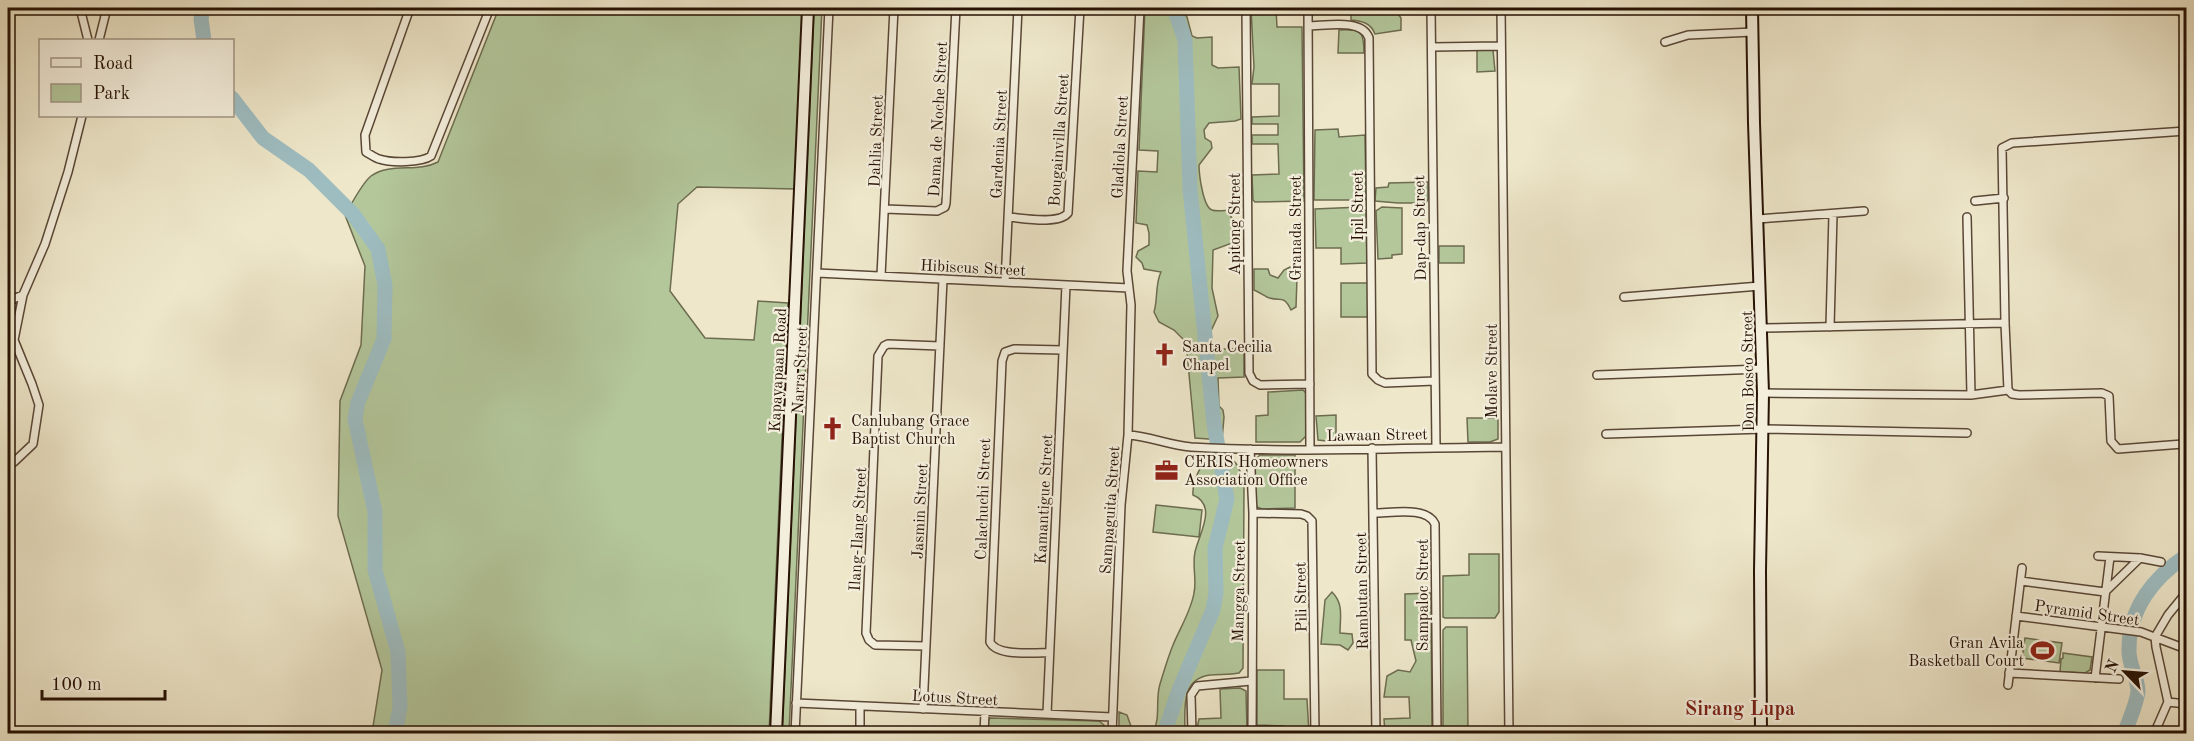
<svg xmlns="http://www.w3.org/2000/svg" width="2194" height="741" font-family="'Old Standard TT',serif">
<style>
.green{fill:#b3c79b;stroke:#6d6c50;stroke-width:1.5}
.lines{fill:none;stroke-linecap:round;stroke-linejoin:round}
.river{stroke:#9ebdc1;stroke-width:15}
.street-casing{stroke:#594736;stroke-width:10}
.secondary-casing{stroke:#271204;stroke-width:14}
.street{stroke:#f4efdd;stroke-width:7}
.secondary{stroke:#f4efdd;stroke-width:10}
.labels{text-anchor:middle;stroke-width:4.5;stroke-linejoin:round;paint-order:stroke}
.street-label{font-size:16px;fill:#271204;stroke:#f4efdd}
.poi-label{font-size:16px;fill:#271204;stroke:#f4efdd;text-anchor:start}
.quarter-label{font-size:20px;font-weight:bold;fill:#7a1f14;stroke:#f4efdd}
</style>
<rect width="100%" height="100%" fill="#eee7ca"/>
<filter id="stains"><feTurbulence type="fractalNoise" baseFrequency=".00333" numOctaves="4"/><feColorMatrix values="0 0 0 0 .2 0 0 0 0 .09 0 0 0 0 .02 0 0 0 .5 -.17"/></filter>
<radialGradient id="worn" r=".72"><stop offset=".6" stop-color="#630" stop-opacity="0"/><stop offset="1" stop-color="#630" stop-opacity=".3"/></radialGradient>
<path class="green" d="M499 8H803L795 189 697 187 678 204 670 291 705 338 754 340 758 301 788 303 769 733H372L382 670 338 516 340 401 361 345 365 266 345 215C351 205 362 183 371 176 391 162 417 173 438 162Z
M814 8H822L789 733 782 734Z
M1145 8H1180L1187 17 1192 36 1197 38 1212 37V65L1218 68 1239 67 1241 119 1235 121 1209 123 1204 130 1205 138 1211 142 1212 148 1199 165C1199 174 1203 207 1212 210 1217 212 1226 210 1231 210V217L1238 224 1235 242 1213 250 1212 288 1218 316 1210 333V349H1244V377L1218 378 1219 406 1223 410 1224 417 1222 440 1195 438 1186 342 1174 330 1159 322 1154 312C1158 299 1155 284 1161 272L1144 269 1142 263 1136 257 1138 251 1149 245V233L1147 225 1136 223 1138 171 1157 172 1158 151 1139 150Z
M1251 8H1276L1277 27H1302L1304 201 1255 202 1253 200 1252 175 1279 174 1278 144H1252V135H1278V124H1252V117L1279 116V84H1252L1254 67Z
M1351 8H1394L1401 18V30L1375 34C1371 23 1362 21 1351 20Z
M1339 30C1361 29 1364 30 1364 53H1338Z
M1477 49 1493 50 1495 71 1477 72Z
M1338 129 1339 137 1365 135 1366 200H1314L1315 130Z
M1428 182V199L1426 203H1398L1375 201 1376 188 1388 187 1389 183Z
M1361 207 1366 211 1367 263 1341 264V248H1316L1315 209Z
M1382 207 1402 208V254L1392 255V258L1378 259 1376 211Z
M1439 246H1464V263H1439Z
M1290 267H1295L1297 278 1296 307 1291 310C1283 293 1280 303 1267 297 1263 295 1259 292 1254 290V269H1268L1270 275 1278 278 1284 270Z
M1341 283H1368V317H1341Z
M1303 390 1306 393V436L1300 442H1256V416L1268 415V392Z
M1336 415V442L1318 440 1316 416Z
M1467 418H1498V439L1490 442H1468Z
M1260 455H1295V508L1262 509 1257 507 1255 501V460Z
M1210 457C1237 457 1238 461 1244 486L1243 668 1239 673C1229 675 1220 674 1210 675 1180 679 1185 710 1185 733H1153C1161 717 1155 700 1160 684 1164 671 1168 657 1173 645 1180 628 1191 611 1194 593 1197 580 1192 566 1195 552 1199 534 1218 505 1193 495 1192 484 1200 463 1210 457Z
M1156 505 1202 510 1199 537 1153 532Z
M1469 554H1499V612L1495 618H1445L1443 617V576L1469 575Z
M1332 592C1344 604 1340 617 1340 633L1352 634 1353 643 1348 650 1340 645 1321 644 1325 600Z
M1431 593 1432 733H1385L1384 719 1410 718 1409 697H1384L1387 676 1398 670 1410 672 1416 661 1411 640H1405V594Z
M1446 627H1467L1468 733H1443V630Z
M2025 638 2062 643 2059 663 2022 658Z
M2063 653 2092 657 2090 670 2085 673 2060 672 2061 659 2063 658Z
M1257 670H1284V699H1307L1309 733H1284V726L1257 725Z
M1240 688 1246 691 1247 733H1196L1199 719 1221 718 1220 689Z
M1119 712 1127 715 1132 729 1136 733H1119Z
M990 718 1099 721 1104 725V733L987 734 988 722Z"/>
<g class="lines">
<path class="river" d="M203 8 201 19 204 40
M2181 8 2186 16
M232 98 263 138 309 170 353 214 378 249 385 285 384 339 358 402 355 419 375 512V570L398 652 400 707 395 734
M1164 734 1179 690 1213 610 1216 593 1215 548 1227 499 1214 424 1190 189 1185 40 1174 8
M2124 734C2128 723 2138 701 2138 690 2137 676 2128 663 2129 649 2129 608 2154 577 2186 556"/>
<defs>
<path id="street" d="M80 8 88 40
M410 8 365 135 366 152C370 154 375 158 379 159 391 163 421 163 431 156L490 8
M1246 8 1249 373 1253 381 1260 385 1310 384
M1308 8 1310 449
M1431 8 1436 447
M1501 8 1509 734
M1308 26C1325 26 1362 18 1369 38L1372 374 1378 380 1385 383 1435 381
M99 40 107 8
M1665 42 1688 35 1753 32
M1432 47 1501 46
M1975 201 2004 198
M885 209 937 211 945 207 946 203 956 8
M1008 217C1022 218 1059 225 1068 213L1080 8
M1967 217 1971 395
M1758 219 1864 211
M817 273 1129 288
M881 276 894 8
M1005 282 1018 8
M1624 297 1760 286
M8 301 23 295 45 244 68 172 82 116
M1830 327 1833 214
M1762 328 2005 323
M1597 375 1762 369
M1763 393 1971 395 2008 390
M1606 434 1763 429 1967 433
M1128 435C1149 436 1168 445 1191 447 1295 453 1401 448 1505 447
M2183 444 2118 449 2111 441 2109 396 2102 393 2019 395 2012 394 2008 390 2005 323 2002 148 2012 143 2186 131
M1372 448 1376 734
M1250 449 1253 513 1252 734
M8 465 14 462 33 444 39 405 32 384 14 340 23 295
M1253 513 1301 514 1307 516 1312 521 1315 734
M1374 513C1392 513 1427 506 1435 524L1437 734
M2098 556 2140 558 2161 562
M2021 581 2105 592 2140 558
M2016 616 2141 632 2186 649
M926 646 875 645 869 640 866 633 878 356 884 346 888 344 940 346
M1049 653C1034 652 997 657 990 642L1002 361 1005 352 1014 349 1063 350
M2009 673 2119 679
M2095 678 2110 557
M2008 685 2022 568
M2168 702 2186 704
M796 703 1112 717
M923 709 943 279
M1047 714 1066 285
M2155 731 2172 734
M795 734 829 8
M860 734V706
M984 734 985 712
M1112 734 1121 505 1128 435 1131 305 1127 271 1140 8
M1192 734 1191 695 1197 686 1251 681
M2154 734 2168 702 2156 647 2155 637 2168 615 2186 593"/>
<path id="secondary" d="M1752 8 1754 123 1763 393 1760 571 1761 734
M776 734 808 8"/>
</defs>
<use href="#street" class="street-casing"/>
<use href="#secondary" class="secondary-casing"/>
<use href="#street" class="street"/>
<use href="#secondary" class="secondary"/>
</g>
<defs>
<symbol id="church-bare" viewBox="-9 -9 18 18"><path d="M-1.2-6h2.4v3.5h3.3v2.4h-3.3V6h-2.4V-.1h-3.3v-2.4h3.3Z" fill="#8f2418" stroke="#f4efdd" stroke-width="2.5" paint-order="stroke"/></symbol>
<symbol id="office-bare" viewBox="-9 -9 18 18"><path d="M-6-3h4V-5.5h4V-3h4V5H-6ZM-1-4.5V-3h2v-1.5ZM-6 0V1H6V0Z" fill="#8f2418" stroke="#f4efdd" stroke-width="2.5" paint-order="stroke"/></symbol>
<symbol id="stadium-bare" viewBox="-9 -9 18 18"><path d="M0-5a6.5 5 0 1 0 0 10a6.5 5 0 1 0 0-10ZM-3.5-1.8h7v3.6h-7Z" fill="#8f2418" stroke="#f4efdd" stroke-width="2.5" paint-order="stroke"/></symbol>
</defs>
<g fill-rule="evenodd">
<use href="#church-bare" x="1148" y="338" width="33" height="33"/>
<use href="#church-bare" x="816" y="412" width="33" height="33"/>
<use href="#office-bare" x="1150" y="454" width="33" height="33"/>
<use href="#stadium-bare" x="2026" y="634" width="33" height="33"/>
</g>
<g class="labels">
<g class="street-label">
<text transform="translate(937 119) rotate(-87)" y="6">Dama de Noche Street</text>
<text transform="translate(1058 140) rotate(-86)" y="6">Bougainvilla Street</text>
<text transform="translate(875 141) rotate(-88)" y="6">Dahlia Street</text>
<text transform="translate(998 144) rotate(-87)" y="6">Gardenia Street</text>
<text transform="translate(1119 147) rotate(-87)" y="6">Gladiola Street</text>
<text transform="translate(1357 206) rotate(-90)" y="6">Ipil Street</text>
<text transform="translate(1234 224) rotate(-90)" y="6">Apitong Street</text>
<text transform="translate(1295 228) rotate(-90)" y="6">Granada Street</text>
<text transform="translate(1419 228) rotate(-91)" y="6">Dap-dap Street</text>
<text transform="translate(973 267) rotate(3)" y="6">Hibiscus Street</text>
<text transform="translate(777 370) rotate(-87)" y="6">Kapayapaan Road</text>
<text transform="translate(799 370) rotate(-87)" y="6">Narra Street</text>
<text transform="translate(1491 371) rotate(-90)" y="6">Molave Street</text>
<text transform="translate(1747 371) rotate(-91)" y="6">Don Bosco Street</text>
<text transform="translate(1377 434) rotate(-1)" y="6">Lawaan Street</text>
<text transform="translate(982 499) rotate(-88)" y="6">Calachuchi Street</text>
<text transform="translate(1043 499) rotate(-87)" y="6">Kamantigue Street</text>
<text transform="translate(1109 510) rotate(-86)" y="6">Sampaguita Street</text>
<text transform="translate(919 511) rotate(-87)" y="6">Jasmin Street</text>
<text transform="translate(857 529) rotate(-87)" y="6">Ilang-Ilang Street</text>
<text transform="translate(1238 591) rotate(-89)" y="6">Mangga Street</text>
<text transform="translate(1361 591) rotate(-91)" y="6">Rambutan Street</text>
<text transform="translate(1422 595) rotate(-90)" y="6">Sampaloc Street</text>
<text transform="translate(1300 597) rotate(-91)" y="6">Pili Street</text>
<text transform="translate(2087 612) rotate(8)" y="6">Pyramid Street</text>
<text transform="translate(955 697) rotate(3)" y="6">Lotus Street</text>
</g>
<g class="poi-label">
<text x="1182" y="352">Santa Cecilia<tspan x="1182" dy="18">Chapel</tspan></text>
<text x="851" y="426">Canlubang Grace<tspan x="851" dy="18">Baptist Church</tspan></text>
<text x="1184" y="467">CERIS Homeowners<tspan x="1184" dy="18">Association Office</tspan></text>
<text x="2024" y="648" text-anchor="end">Gran Avila<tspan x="2024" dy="18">Basketball Court</tspan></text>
</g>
<g class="quarter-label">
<text x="1740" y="715">Sirang Lupa</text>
</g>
</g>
<rect width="2194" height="741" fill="none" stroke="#eee7ca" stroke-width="30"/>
<rect x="9" y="9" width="2176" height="723" fill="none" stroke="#271204" stroke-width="3"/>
<rect x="15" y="15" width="2164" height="711" fill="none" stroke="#271204" stroke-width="1.5"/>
<rect x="39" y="39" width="195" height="78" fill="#f4efdd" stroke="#a29786" stroke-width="1.5"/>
<rect x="51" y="58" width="30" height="9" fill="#f4efdd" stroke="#a29786" stroke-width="1.5"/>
<text x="93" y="69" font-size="18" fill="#271204">Road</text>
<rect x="51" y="84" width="30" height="18" fill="#b3c79b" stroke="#a29786" stroke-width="1.5"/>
<text x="93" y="99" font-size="18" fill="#271204">Park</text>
<g transform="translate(2125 672) rotate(295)" stroke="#f4efdd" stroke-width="4.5" paint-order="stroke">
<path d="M0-4.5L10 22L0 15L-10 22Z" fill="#271204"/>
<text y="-9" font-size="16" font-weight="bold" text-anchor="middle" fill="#271204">N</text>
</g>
<path d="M42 690v9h123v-9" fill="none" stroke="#271204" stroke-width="3"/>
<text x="51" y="690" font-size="18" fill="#271204" stroke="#f4efdd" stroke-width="4.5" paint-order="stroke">100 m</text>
<rect width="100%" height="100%" filter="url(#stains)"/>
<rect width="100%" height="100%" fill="url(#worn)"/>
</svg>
